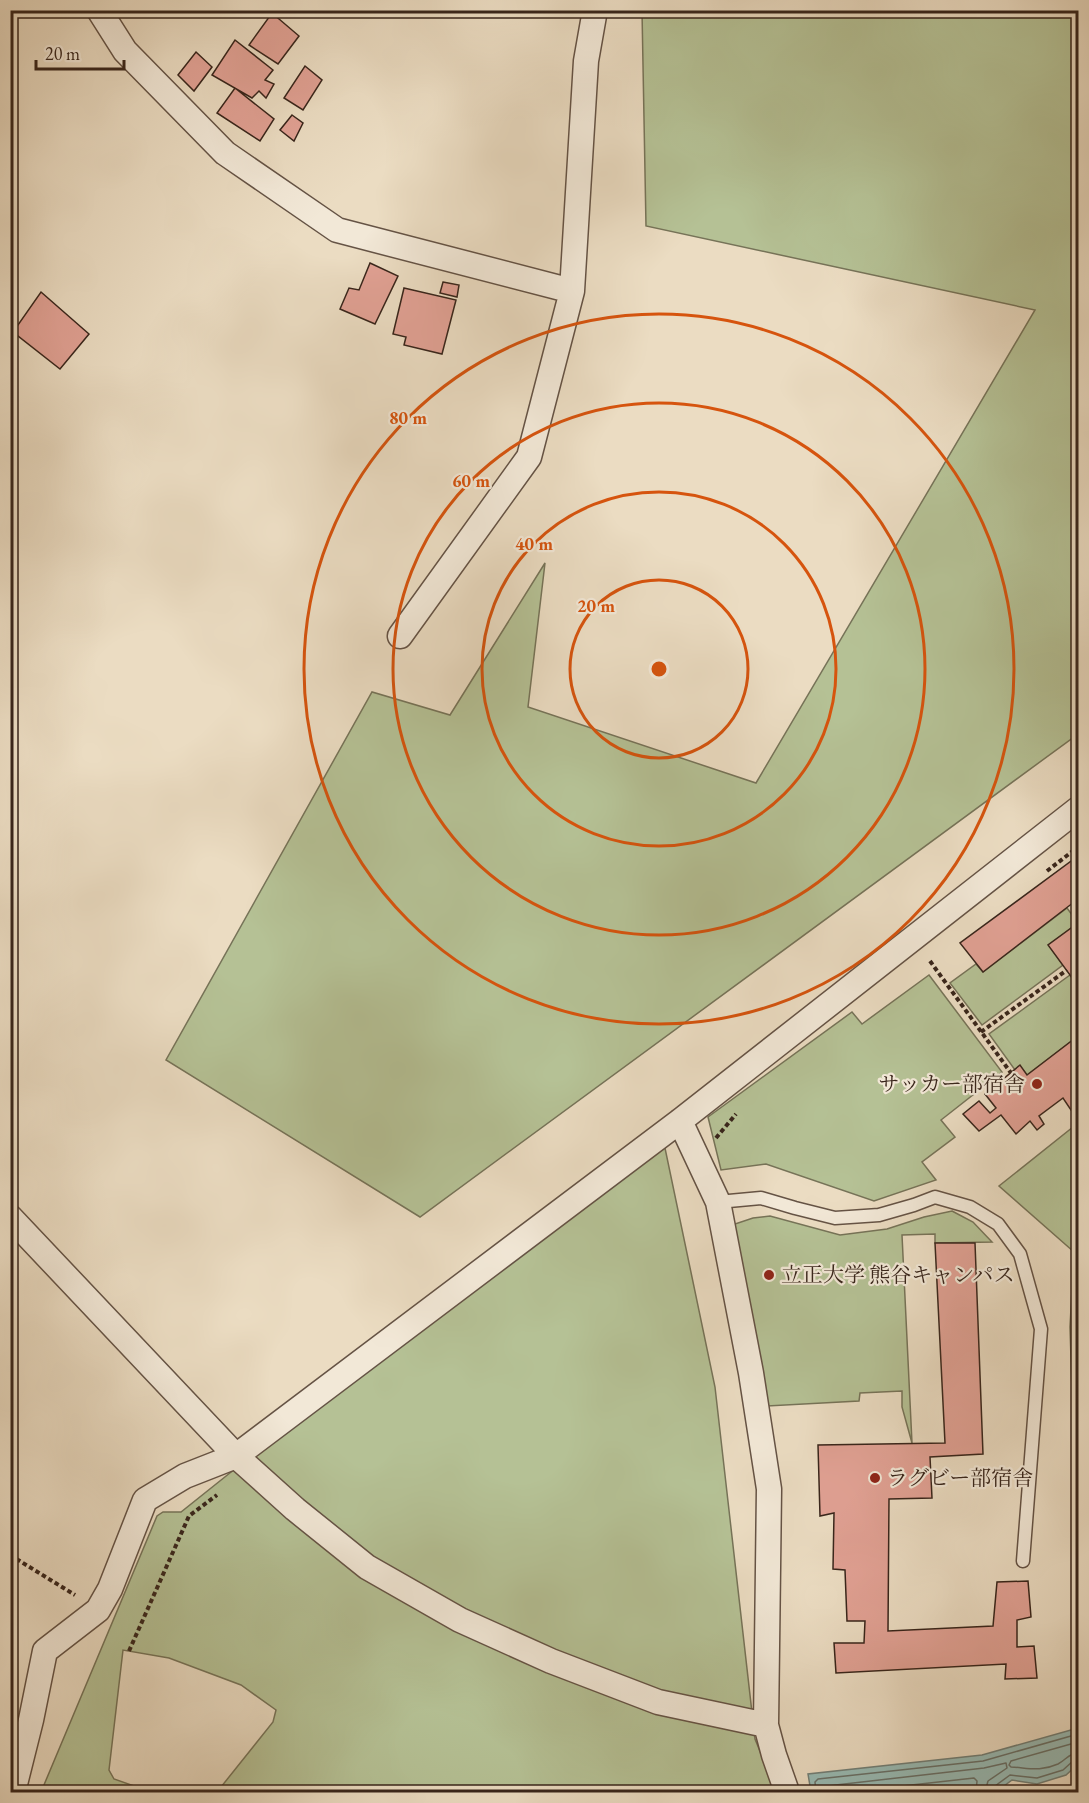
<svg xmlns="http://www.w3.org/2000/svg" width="1089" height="1803" font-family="'EB Garamond','Noto Serif JP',serif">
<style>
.green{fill:#b5c195;stroke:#767358;stroke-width:1.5}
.water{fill:#98bbb5;stroke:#727f77;stroke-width:1.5}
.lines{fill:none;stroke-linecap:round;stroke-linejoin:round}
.shore{stroke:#687068;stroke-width:1.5}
.building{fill:#e1a194;stroke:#38251b;stroke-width:1.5}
.service-casing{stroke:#655345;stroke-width:15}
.minor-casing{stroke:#655345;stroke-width:27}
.path{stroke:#38251b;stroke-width:4;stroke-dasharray:4.5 3;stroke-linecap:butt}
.service{stroke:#f2e8d7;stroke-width:12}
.minor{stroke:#f2e8d7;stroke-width:24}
.ring{fill:none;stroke:#d6540e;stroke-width:3}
.poi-dot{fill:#8f2418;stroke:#f2e8d7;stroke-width:2}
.labels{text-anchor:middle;stroke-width:4.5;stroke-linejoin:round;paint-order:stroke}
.poi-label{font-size:21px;fill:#38251b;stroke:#f2e8d7;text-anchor:start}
.centre{fill:#d6540e;stroke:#f2e8d7;stroke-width:3}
.ring-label{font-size:18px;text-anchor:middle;font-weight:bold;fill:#d6540e;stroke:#f2e8d7;stroke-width:4.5;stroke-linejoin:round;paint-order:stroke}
</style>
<rect width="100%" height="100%" fill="#ebdcc2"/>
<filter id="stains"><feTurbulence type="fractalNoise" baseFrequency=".00333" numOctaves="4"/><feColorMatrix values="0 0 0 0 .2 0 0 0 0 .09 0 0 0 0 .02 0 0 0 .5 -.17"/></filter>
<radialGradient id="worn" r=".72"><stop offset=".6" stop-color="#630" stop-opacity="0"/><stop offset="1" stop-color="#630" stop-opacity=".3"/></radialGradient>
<path class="green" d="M642 11H1078V734L420 1217 166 1060 372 692 450 715 545 563 528 707 756 783 1035 310 646 226Z
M1067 908 1078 923 1049 945 1063 965 982 1025 950 983 976 964 983 972Z
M929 975 1002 1072 941 1120 955 1137 922 1162 936 1180 874 1201 766 1164 721 1170 708 1117 852 1012 862 1024Z
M1070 975 1078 986V1036L1027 1075 1020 1066 1015 1070 989 1034Z
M1078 1123V1584L1070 1327 1074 1252 999 1186Z
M661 1129 715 1387 755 1739 777 1792H217L273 1722 276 1710 241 1685 169 1658 123 1650 109 1770 114 1779 151 1792H41L157 1516 163 1512H181Z
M952 1211 973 1222 992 1242 935 1243V1234L902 1235 912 1443 902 1407V1391L860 1393 859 1401 767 1406 732 1225 753 1218 770 1216 840 1235 887 1229 924 1217Z"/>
<path class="water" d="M1078 1728V1764L1066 1775 1037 1784 1012 1780 996 1792H811L808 1774 982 1755Z"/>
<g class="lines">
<path class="shore" d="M1078 1742 1011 1761 1009 1765 1011 1767C1029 1768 1040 1772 1058 1764 1066 1760 1069 1753 1078 1753
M816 1792 815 1782 818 1779 983 1761 1078 1734
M824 1792V1788L827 1786 984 1768 1006 1763 1007 1768 988 1781 985 1792
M849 1792 974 1778 977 1781 976 1792
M992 1792 995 1786 1010 1775 1037 1778 1063 1770 1073 1761 1078 1760"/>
</g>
<path class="building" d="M272 13 299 36 278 64 249 45Z
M235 40 273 70 265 80 274 84 266 98 259 91 252 98 212 75Z
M196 52 212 67 194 91 178 75Z
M305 66 322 80 303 110 284 98Z
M235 88 274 119 260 141 217 113Z
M292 115 303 123 294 141 280 130Z
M370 263 398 276 375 324 340 309 349 288 359 290Z
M443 282 459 285 457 297 440 293Z
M404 288 456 300 442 354 404 345 406 337 393 334Z
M41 292 89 334 60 369 13 332Z
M1078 856V899L983 972 960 943Z
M1078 923V986L1048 945Z
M1078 1036V1114L1075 1116 1063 1098 1039 1116 1044 1124 1037 1130 1030 1121 1016 1134 1001 1115 979 1131 963 1114 979 1101 990 1113 996 1108 985 1094 1020 1065 1027 1075Z
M935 1243H975L983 1454 930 1457 932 1498 889 1499 888 1631 993 1626 997 1582 1028 1581 1031 1617 1017 1620V1647L1034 1646 1037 1678 1005 1679 1006 1664 836 1673 834 1643H864L865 1621H847L845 1570 833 1569 834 1513 820 1516 818 1445 945 1443Z"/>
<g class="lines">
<defs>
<path id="service" d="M718 1202 761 1198 795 1208 835 1218 879 1215 914 1205 935 1197 970 1207 998 1224 1020 1254 1041 1329 1023 1561"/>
<path id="minor" d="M99 10 125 51 225 153 337 230 572 291
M400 636 529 457 572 291 586 61 595 10
M680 1121 718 1202 751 1373 769 1489 766 1725 774 1755 787 1792
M10 1217 236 1456 295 1509 367 1567 460 1620 551 1661 658 1702 766 1725
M13 1792 31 1720 45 1651 98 1610 110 1589 145 1500 185 1476 236 1456 680 1121 1078 809"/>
</defs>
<use href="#service" class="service-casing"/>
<use href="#minor" class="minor-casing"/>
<path class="path" d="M1047 871 1078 847
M930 961 1011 1073
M981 1032 1067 970
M716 1138 736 1114
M10 1555 75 1595
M129 1651 189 1516 217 1495"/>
<use href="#service" class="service"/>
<use href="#minor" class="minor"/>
</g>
<g class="ring">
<circle cx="659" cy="669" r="89"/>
<circle cx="659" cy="669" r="177"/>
<circle cx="659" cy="669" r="266"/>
<circle cx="659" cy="669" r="355"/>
</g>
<g class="poi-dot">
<circle cx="1037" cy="1084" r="6"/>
<circle cx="769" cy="1275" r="6"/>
<circle cx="875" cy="1478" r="6"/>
</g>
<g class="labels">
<g class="poi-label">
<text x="1025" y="1091" text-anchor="end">サッカー部宿舎</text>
<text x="781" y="1282">立正大学 熊谷キャンパス</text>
<text x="887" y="1485">ラグビー部宿舎</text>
</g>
</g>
<circle cx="659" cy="669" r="9" class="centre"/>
<g class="ring-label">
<text x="408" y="424">80 m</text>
<text x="471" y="487">60 m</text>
<text x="534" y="550">40 m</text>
<text x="596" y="612">20 m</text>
</g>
<rect width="1089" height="1803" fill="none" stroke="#ebdcc2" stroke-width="36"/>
<rect x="12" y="12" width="1065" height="1779" fill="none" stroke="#38251b" stroke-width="3"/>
<rect x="18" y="18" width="1053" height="1767" fill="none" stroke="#38251b" stroke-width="1.5"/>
<path d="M36 60v9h88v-9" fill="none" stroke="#38251b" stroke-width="3"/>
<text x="45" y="60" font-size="18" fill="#38251b" stroke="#f2e8d7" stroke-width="4.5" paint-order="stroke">20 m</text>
<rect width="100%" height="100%" filter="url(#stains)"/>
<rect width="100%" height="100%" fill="url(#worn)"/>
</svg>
